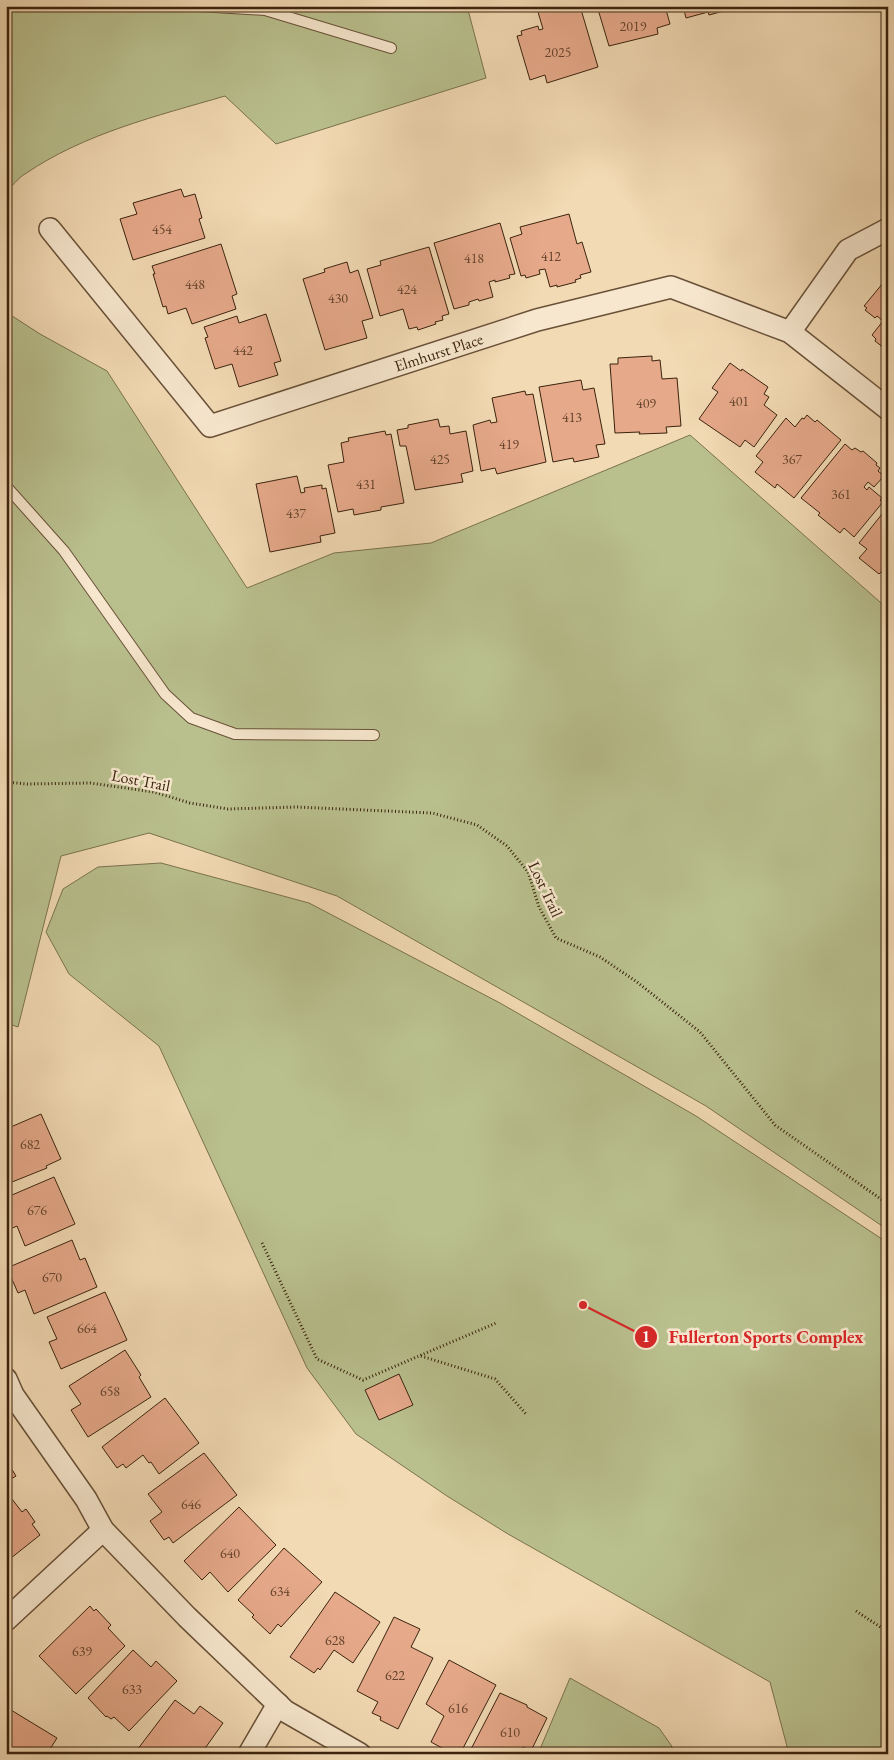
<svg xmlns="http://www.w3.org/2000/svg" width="894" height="1760" font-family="'EB Garamond',serif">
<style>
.green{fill:#b9c08e;stroke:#7a724e}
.building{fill:#e6a98a;stroke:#3b230e}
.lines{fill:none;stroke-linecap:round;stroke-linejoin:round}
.lane-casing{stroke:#695138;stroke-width:12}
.street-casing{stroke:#695138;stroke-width:24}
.path{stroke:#3b230e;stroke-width:3;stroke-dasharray:1 2.5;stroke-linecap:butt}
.lane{stroke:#f7e7ce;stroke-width:10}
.street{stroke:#f7e7ce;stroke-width:21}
.labels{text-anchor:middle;stroke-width:5;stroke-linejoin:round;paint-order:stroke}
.number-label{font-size:14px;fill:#66442d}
.street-label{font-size:16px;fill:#3b230e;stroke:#f7e7ce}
.leader{fill:none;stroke:#d62828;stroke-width:2}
.callout-dot{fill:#d62828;stroke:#f7e7ce;stroke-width:2}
.mark-label{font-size:15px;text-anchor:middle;font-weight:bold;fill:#fff}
.callout-label{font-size:18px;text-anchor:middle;font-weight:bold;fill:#d62828;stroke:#f7e7ce;stroke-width:5;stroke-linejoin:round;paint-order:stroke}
</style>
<rect width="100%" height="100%" fill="#f2dab4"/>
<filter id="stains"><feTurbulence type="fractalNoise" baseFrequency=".004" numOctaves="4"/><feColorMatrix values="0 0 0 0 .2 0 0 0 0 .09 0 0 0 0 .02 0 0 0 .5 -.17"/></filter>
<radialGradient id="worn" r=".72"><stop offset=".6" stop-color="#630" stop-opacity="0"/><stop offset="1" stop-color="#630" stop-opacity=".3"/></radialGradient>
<path class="green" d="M6 6H467L486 78 276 144 225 96C157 116 85 133 25 174 18 178 12 186 6 193Z
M6 312 40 334 107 371 247 588 334 553 431 543 690 435 888 609V1230L706 1106 337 896 149 833 61 856 18 1027 6 1023Z
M161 863 309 903 500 1003 696 1116 888 1243V1754H789L770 1682 508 1534 447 1496 356 1434 307 1368 159 1046 69 974 46 932 63 889 98 867Z
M570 1678 659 1728 671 1745 675 1754H538Z"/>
<path class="building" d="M561 6H580L598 67 547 83 545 75 530 80 517 36 522 35 521 31 538 26 539 30 543 29 538 12Z
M597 6H665L670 24 657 28 658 34 609 46Z
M683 6H730L731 9 709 15 708 12 686 18Z
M181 189 184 197 195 194 202 218 199 219 205 238 133 260 120 219 137 214 133 203Z
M569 214 577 244 582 242 591 272 580 275 581 278 575 280 576 282 557 287V285L550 287 545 269 539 270 540 274 526 278 525 275 521 276 510 238 522 234 520 227Z
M500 223 515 274 509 275 510 278 495 282V280L489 282 493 297 479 301 478 299 469 302V305L454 309 434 243Z
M221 244 237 294 232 296 236 309 192 324 186 308 168 314 166 306 163 307 153 274H155L152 266Z
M429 247 449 314 442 316 443 320 435 322 436 324 418 330 417 327 409 329 403 309 380 316 367 269 381 265 380 261Z
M347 262 350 273 358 270 373 318 362 321 367 338 325 350 303 279 325 272 324 269Z
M888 277V351L875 341 876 339 872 335 883 321 877 316 875 318 865 310 867 308 864 306Z
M266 314 281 361 274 363 278 375 239 387 232 364 215 369 205 338 208 337 204 327 237 316 239 323Z
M652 356V361L660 360 662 379 677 378 681 426 666 427 667 433 639 434 640 432 615 433 610 364H618V358Z
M730 363 741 371 742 369 768 387 764 394 769 397 764 405 777 415 754 447 745 440 740 447 699 419 718 392 712 388Z
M581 380 583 390 594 388 605 444 596 445 599 457 574 462 573 458 553 462 539 387Z
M525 391 526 395 533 394 546 462 497 474 495 468 481 471 473 425 490 420 491 423 497 422 492 398Z
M807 415 815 422 817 420 841 440 794 498 777 484 775 488 755 472 763 462 756 456 786 418 795 427 802 418 804 419Z
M438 419 440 427 449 426 450 434 466 431 473 471 461 474 463 482 415 490 406 446H400L397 430 408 428V425Z
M385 431 386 435 391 434 404 503 381 507V510L354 515 353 509 338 512 328 465 344 462 341 443 349 441 348 438Z
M845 444 852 450 855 448 861 452 863 451 877 463 876 465 880 468 878 471 884 476 874 487 868 482 864 487 867 490 869 487 882 498 880 500 883 502 854 537 844 528 840 533 818 515 820 513 801 498Z
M297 476 301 493 305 492 304 488 322 485V489L326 488 335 533 320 536 321 542 270 552 256 484Z
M886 509 888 511V577L881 572 879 574 859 558 867 549 859 543Z
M41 1114 61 1159 46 1166 47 1168 7 1184 8 1185 6 1186V1129Z
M54 1177 75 1224 25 1246 17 1226 6 1231V1195L11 1193 12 1195Z
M72 1240 80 1260 85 1258 97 1287 34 1314 25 1290 18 1293 7 1268Z
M105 1292 127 1340 61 1369 49 1342 57 1339 47 1317Z
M125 1350 141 1375 139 1377 151 1397 88 1437 71 1410 81 1404 69 1386Z
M399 1374 413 1405 379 1420 365 1390Z
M165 1398 199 1443 159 1474 151 1462 149 1463 143 1455 126 1468 123 1464 117 1468 102 1447Z
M204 1453 237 1495 173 1543 169 1537 164 1540 150 1521 162 1512 148 1494Z
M6 1460 16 1476 6 1482Z
M8 1494 22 1512 26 1509 35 1522 32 1524 40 1535 6 1562V1495Z
M239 1507 276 1545 228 1592 210 1572 202 1580 184 1561Z
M284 1548 322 1582 281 1627 278 1624 270 1634 252 1617 254 1615 238 1600Z
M335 1592 380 1622 353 1663 334 1650 320 1670 318 1668 314 1673 290 1657Z
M90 1606 94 1611 96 1609 111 1625 108 1628 125 1646 76 1694 39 1656Z
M394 1617 420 1629 411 1647 433 1658 398 1729 380 1720 381 1717 372 1713 378 1702 357 1691Z
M133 1650 151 1667 156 1661 177 1681 129 1731 114 1717 111 1719 107 1716 106 1717 88 1698Z
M449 1660 496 1685 460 1754H453L431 1742 444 1716 426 1704Z
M500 1693 527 1705V1707L547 1718 531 1751 523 1747 521 1751 525 1754H470L469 1753Z
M175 1700 194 1714 200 1706 223 1723 201 1754H134Z
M6 1707 57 1738 47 1754H6Z"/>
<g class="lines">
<defs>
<path id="lane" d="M198 6 265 10 391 48
M6 486 64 551 165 694 191 718 235 734 374 735"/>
<g id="street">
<path id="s1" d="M50 229 210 426 537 320 671 287 790 332 888 409"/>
<path d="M790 332 848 250 888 229"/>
<path d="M6 1379 13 1395 86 1499 103 1530 187 1617 285 1711 360 1754"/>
<path d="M6 1620 103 1530"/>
<path d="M249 1754 278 1704"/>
</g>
</defs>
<use href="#lane" class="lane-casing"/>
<use href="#street" class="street-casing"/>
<path class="path" d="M6 782 27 784 90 783 154 792 190 803 228 809 296 807 432 813 477 825 507 846 528 872 539 907 556 938 600 957 637 982 700 1032 775 1125 888 1204
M262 1243 317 1359 363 1380 496 1323
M421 1356 495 1379 526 1414
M856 1611 888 1632"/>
<use href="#lane" class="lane"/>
<use href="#street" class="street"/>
</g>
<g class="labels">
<g class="number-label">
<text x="633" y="31">2019</text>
<text x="558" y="57">2025</text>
<text x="162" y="234">454</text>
<text x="551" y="261">412</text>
<text x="474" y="263">418</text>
<text x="195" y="289">448</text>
<text x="407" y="294">424</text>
<text x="338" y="303">430</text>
<text x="243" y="355">442</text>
<text x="739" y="406">401</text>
<text x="646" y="408">409</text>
<text x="572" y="422">413</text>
<text x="509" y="449">419</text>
<text x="440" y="464">425</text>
<text x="792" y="464">367</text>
<text x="366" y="489">431</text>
<text x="841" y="499">361</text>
<text x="296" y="518">437</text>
<text x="30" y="1149">682</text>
<text x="37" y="1215">676</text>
<text x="52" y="1282">670</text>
<text x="87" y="1333">664</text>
<text x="110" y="1396">658</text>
<text x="191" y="1509">646</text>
<text x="230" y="1558">640</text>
<text x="280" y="1596">634</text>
<text x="335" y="1645">628</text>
<text x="82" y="1656">639</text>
<text x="395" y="1680">622</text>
<text x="132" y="1694">633</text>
<text x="458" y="1713">616</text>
<text x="510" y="1737">610</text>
</g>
<g class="street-label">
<text dy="6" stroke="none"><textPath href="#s1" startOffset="494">Elmhurst Place</textPath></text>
<text transform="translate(141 780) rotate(11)" y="6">Lost Trail</text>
<text transform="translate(546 889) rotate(65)" y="6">Lost Trail</text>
</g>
</g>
<path class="leader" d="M583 1305L646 1337"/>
<g class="callout-dot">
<circle cx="583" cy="1305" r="5"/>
<circle cx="646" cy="1337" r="12"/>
</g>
<g class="mark-label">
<text x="646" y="1342">1</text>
</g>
<g class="callout-label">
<text x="766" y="1343">Fullerton Sports Complex</text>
</g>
<rect width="894" height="1760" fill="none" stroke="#f2dab4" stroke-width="25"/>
<rect x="8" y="8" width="879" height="1745" fill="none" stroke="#3b230e" stroke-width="2.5"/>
<rect x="12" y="12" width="869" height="1735" fill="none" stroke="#3b230e"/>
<rect width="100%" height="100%" filter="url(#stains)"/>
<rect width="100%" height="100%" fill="url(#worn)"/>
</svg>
